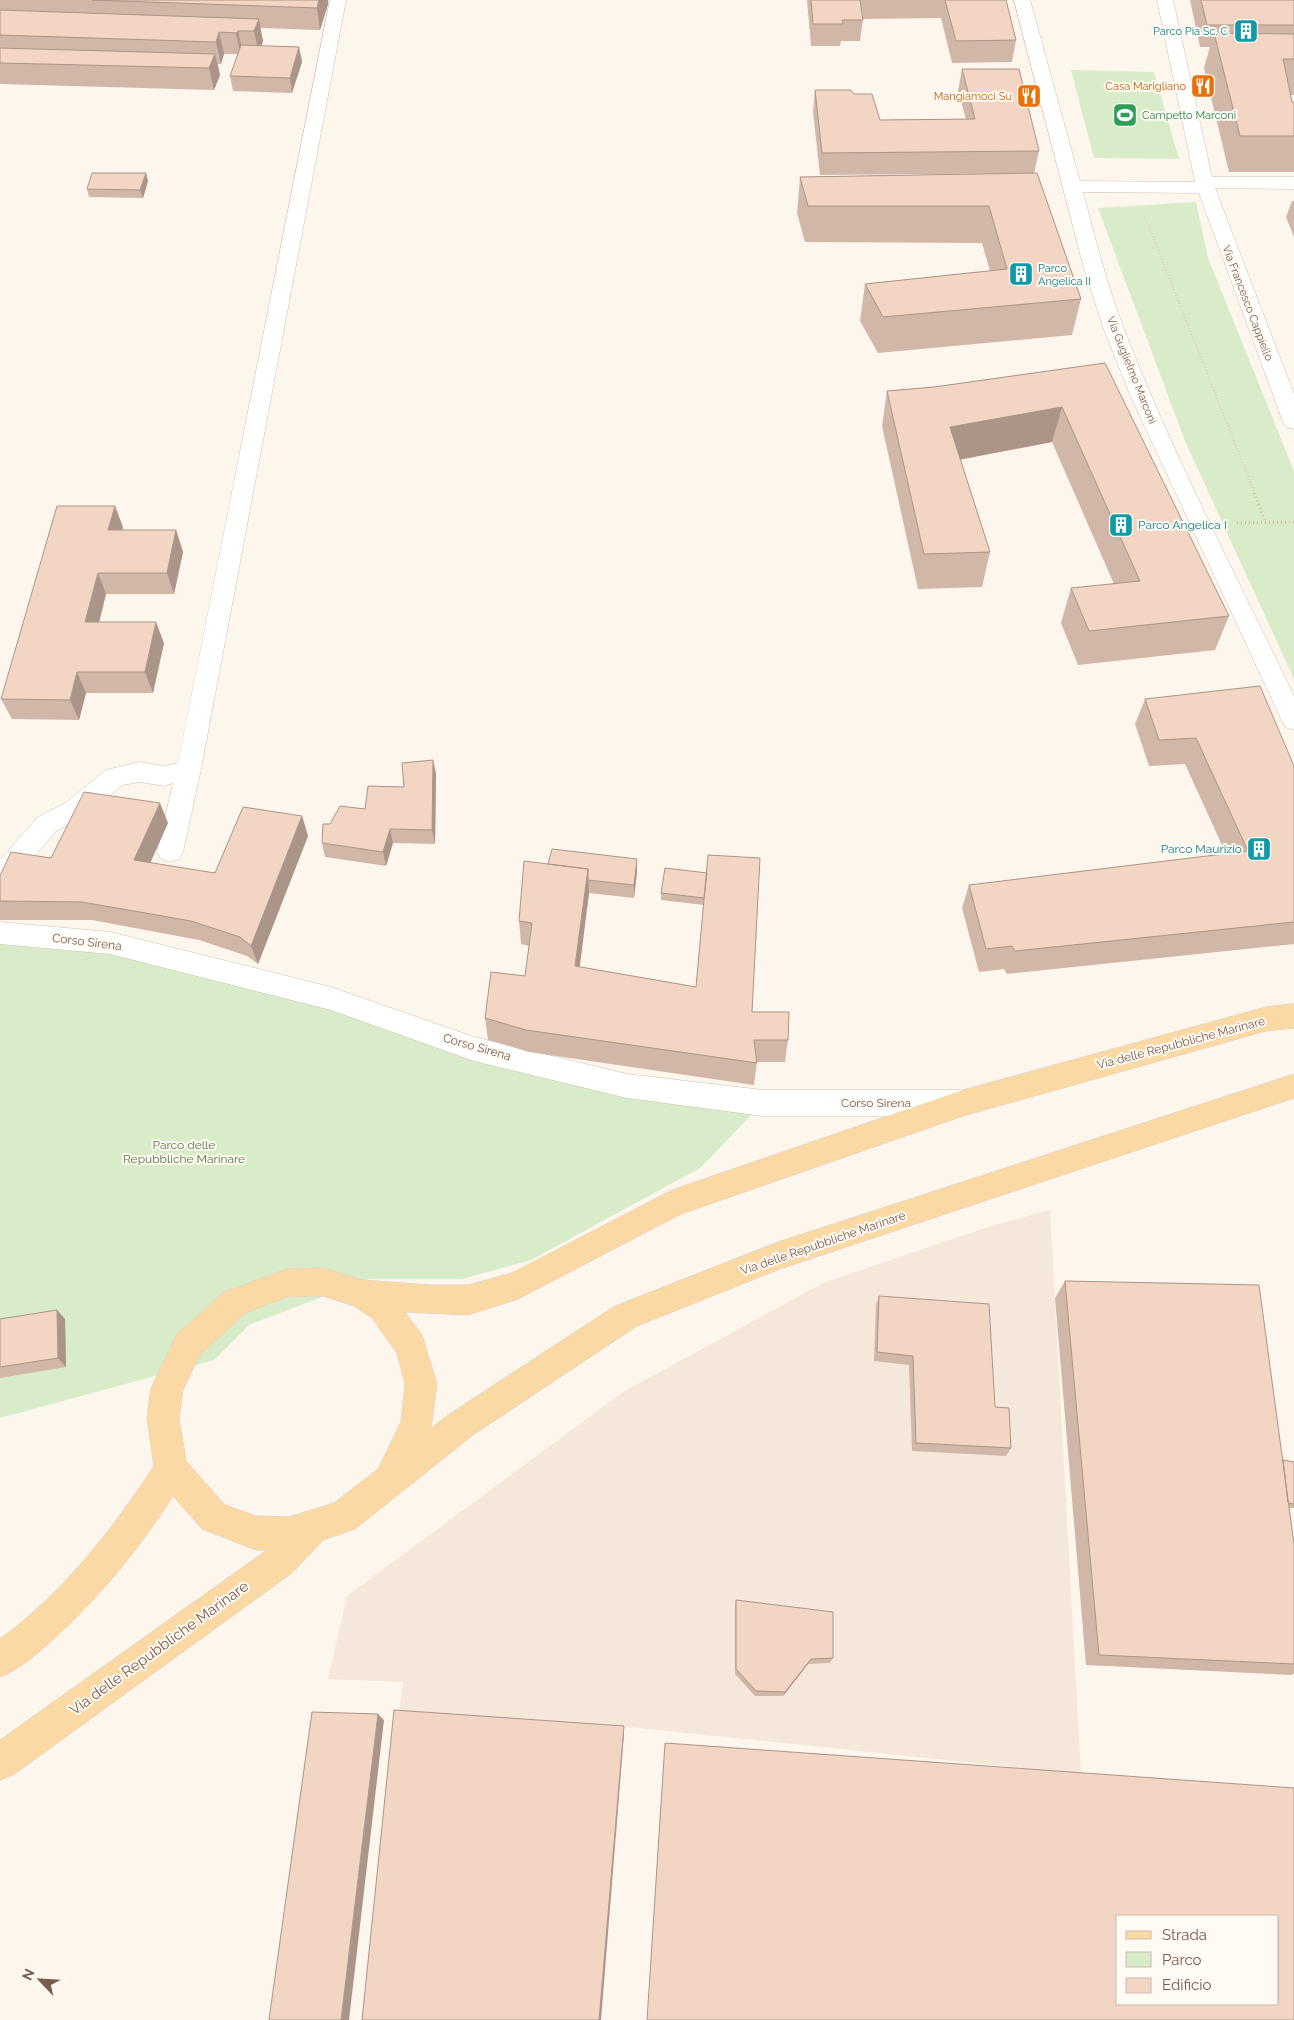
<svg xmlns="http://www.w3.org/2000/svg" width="1294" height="2020" font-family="Raleway,sans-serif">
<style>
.residential{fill:#f5e8da}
.green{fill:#d8ecc9}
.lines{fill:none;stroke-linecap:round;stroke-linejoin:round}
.minor-casing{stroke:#d1beb0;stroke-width:1}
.major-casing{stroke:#dad1cd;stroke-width:1}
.path-far1{stroke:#d9b8a5;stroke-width:2;stroke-dasharray:0.5 2.5;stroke-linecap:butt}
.path{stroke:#d9b8a5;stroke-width:3;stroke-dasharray:1 3;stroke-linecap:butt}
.minor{fill:#fff;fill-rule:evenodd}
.major{fill:#fbd9a5;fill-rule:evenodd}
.wall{fill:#d1b7a8}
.shaded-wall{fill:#aa9588}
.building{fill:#f3d5c3;stroke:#aa9588;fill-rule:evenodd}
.labels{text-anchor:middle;stroke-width:4;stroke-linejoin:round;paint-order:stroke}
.far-culture-label{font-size:11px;fill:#0d838f;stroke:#fffaf3;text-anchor:end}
.far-food-label{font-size:11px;fill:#c56008;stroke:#fffaf3;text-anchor:end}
.far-leisure-label{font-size:11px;fill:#27864d;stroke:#fffaf3;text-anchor:start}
.far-street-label{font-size:11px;fill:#7a5c4d;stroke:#fffaf3}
.culture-label{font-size:12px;fill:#0d838f;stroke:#fffaf3;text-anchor:start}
.street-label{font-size:12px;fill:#7a5c4d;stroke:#fffaf3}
.park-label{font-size:12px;fill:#537a41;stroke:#fffaf3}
.near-street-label{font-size:15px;fill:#7a5c4d;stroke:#fffaf3}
</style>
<rect width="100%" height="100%" fill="#fdf6ec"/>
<path class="residential" d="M1050 1210 1081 1774 619 1726 617 1837 384 1832 403 1682 328 1679 347 1596 623 1392 823 1283 991 1226Z"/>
<path class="green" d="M1071 70 1154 72 1179 159 1094 158Z
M1196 202 1208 258 1294 471V679L1185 441 1098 208Z
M0 943H110L474 1049 763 1103 700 1168 531 1260 462 1279H369L249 1325 214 1360 0 1418Z"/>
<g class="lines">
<defs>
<path id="minor" d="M330 0H346L201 769 183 852 179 859 170 862 161 859 157 852 173 783 164 786 140 782 122 785 85 816 56 831 18 876 9 892 0 896V860L38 817 67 802 106 770 140 762 164 766 178 763Z
M1014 0H1030L1080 181 1195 182 1157 0H1173L1212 177H1294V189L1215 188 1294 394V429L1287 427 1283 422 1199 193 1083 192C1095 238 1107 285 1124 329 1172 453 1236 575 1294 696V730L1285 727 1282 721 1131 397 1103 327 1083 265Z
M0 922 110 932 331 987 474 1037 627 1074 763 1090H962L972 1094 976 1103 972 1112 962 1116H763L627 1098 474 1061 331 1010 110 954 0 944Z"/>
<path id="major" d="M1294 1004V1028L1266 1031 963 1116 681 1214 518 1299 468 1315 405 1312 422 1335 437 1384 431 1428 451 1413 615 1306 778 1242 1294 1074V1098L780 1269 637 1326 473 1435 355 1529 323 1540 292 1573 13 1775 0 1780V1740L267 1550H256L202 1529 173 1496C140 1548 101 1595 56 1637 39 1652 21 1669 0 1677V1639C63 1593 112 1530 154 1466L147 1418 151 1388 177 1334 224 1292 287 1269 323 1268 362 1280 430 1285H468L512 1273 672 1190 963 1090 1266 1007ZM323 1296 354 1306 372 1318 397 1353 405 1384 401 1422 378 1469 334 1503 289 1517 256 1516 225 1505 186 1461 179 1418 183 1390 199 1356 245 1313 287 1297Z"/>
</defs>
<use href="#minor" class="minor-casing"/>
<use href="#major" class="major-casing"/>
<path class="path-far1" d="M1145 217 1255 494"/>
<path class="path" d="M1254 493 1266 523
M1237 523 1294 522"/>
<use href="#minor" class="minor"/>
<use href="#major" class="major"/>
</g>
<path class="wall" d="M0 0H319L328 4 320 30 260 28 263 41 261 46 299 47 302 62 292 93 233 91 230 76 238 54H224L221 64H218L220 75 214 90 0 84Z
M807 0H1006L1016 40 1012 62 952 63 941 18 863 19 860 41H841L840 46H811Z
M1190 0H1294V95H1291L1292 102H1294V172H1229L1204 68 1210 47H1200Z
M962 69 1039 151 1034 173 820 175 813 112 815 90 854 94 880 120 966 119 958 91Z
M146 173 148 181 143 198 89 197 87 189Z
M1037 173 1081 299 1072 335 878 353 860 321 865 284 990 271 982 243 805 242 797 213 800 177Z
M1292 201H1294V237L1286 217Z
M1105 363 1229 616 1215 650 1078 665 1061 623 1071 588 1114 584 1052 442 960 459 990 552 982 587 918 589 882 426 887 391 934 387Z
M123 527 122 530H176L183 552 174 594H106L99 622 164 643 153 693H86L79 720 12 719 1 699Z
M1145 699 1294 766V944L1007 974 1004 969 979 972 962 908 969 885 1226 854 1185 764 1149 766 1135 724Z
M433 760 436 774 435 844 393 843 386 866 325 857 322 843 330 824 365 809 404 787Z
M302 816 308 836 258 964 247 956 199 940 92 920H0V876L51 858 168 823 150 863 215 873Z
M548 864 637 872 634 898 589 893 579 967 696 987 704 905 661 900V893L707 873 752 1012 788 1040 785 1062H757L754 1085 529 1052 488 1040 485 1018 525 976 529 946 521 944 519 921Z
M1065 1281 1283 1460 1294 1462V1508H1289L1294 1544V1673L1292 1675 1086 1665 1055 1298Z
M879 1296 995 1407 1011 1448 1006 1456 912 1451 909 1365 874 1361 876 1305Z
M0 1319H65L66 1367 0 1378Z
M736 1600 833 1658 830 1663 808 1664 783 1696H755L735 1674V1606Z"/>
<path class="shaded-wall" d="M319 0H328V4L320 30 317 8Z
M259 19 263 41 259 53 254 31Z
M238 31 243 52 241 55 236 33Z
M219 32 224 54 221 64 216 42Z
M299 47 302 62 292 93 290 78Z
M215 54 220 75 214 90 209 68Z
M146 173 148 181 143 198 140 190Z
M1062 407 1052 442 943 463 950 427Z
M115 506 123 527 116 552 108 530Z
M176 530 183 552 174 594 167 573Z
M98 573 106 594 94 643 85 622Z
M156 622 164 643 153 693 145 672Z
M77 672 86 693 79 720 70 700Z
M433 760 436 774 435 844 432 830Z
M160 803 168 823 143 879 134 860Z
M302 816 308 836 258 964 251 946Z
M390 829 393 843 386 866 383 852Z
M637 859V872L634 898V885Z
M588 869 589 893 577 989 575 966Z
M57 1310 65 1319 66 1367 58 1358Z
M811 1659 808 1664 783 1696 785 1692Z
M378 1714 384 1720 349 2020H341Z
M624 1726V1734L601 2020H599Z"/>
<path class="building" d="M92 0H319L317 8Z
M811 0H860L863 20H842L843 24H813Z
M945 0H1006L1016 40 956 41Z
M1201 0H1294V25H1207Z
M0 10 259 19 254 31H238L236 33 219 32 216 42 0 35Z
M1214 33 1294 34V59H1283L1292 102H1294V136H1240Z
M241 45 299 47 290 78 230 76Z
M0 48 215 54 209 68 0 63Z
M962 69H1019L1039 151 822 153 815 90H851L854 94H872L880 120 975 119Z
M92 173H146L140 190 87 189Z
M1037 173 1081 299 883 317 865 284 1007 269 989 206H808L800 177Z
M1105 363 1229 616 1089 631 1071 588 1140 581 1062 407 950 427 990 552 924 554 887 391 934 387Z
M57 506H115L108 530H176L167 573H98L85 622H156L145 672H77L70 700 1 699Z
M1260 686 1294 766V922L1015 951 1012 946 986 949 969 885 1248 851 1196 738 1159 740 1145 699Z
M433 760 432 830 390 829 383 852 322 843 323 824H330L340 806 365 809 368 786 404 787 402 763Z
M84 792 160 803 134 860 215 873 243 807 302 816 251 946 240 937 191 921 82 902 0 901V876L11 852 51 858Z
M552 849 637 859 634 885 588 880V869L548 864Z
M708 855 760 858 752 1012H789L788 1040H754L757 1063 526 1030 485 1018 491 972 525 976 532 923 519 921 524 861 588 869 575 966 696 987Z
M665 868 707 873 704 898 661 893Z
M1065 1281 1259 1285 1294 1544V1664L1099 1655Z
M879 1296 989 1304 995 1407 1009 1408 1011 1448 916 1443 913 1356 877 1352Z
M57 1310 58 1358 0 1367V1319Z
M1283 1460 1294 1462V1504L1288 1503Z
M736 1600 833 1612V1658L811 1659 785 1692 756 1691 736 1669Z
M394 1710 624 1726 599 2020H362Z
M312 1712 378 1714 341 2020H269Z
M665 1743 1294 1788V2020H647ZM1118 1916H1278V2004H1118Z"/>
<defs>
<symbol id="building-square" viewBox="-11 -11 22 22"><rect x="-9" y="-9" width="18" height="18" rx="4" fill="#0f9aa8" stroke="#fffaf3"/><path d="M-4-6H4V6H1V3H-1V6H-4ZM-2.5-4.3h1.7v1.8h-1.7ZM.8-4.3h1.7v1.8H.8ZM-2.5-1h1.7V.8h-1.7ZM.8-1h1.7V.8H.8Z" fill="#fff"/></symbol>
<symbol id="restaurant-square" viewBox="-11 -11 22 22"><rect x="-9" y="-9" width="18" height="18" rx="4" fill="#e8710a" stroke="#fffaf3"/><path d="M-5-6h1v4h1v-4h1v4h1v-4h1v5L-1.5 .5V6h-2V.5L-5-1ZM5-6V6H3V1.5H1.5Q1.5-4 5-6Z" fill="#fff"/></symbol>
<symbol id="stadium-square" viewBox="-11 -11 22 22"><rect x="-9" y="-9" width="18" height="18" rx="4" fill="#2e9e5b" stroke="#fffaf3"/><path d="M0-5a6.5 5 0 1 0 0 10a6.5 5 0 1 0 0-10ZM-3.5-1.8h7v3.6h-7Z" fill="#fff"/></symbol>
</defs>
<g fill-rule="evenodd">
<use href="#building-square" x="1232" y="17" width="28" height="28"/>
<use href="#restaurant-square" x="1189" y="72" width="28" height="28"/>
<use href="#restaurant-square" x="1015" y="82" width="28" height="28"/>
<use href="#stadium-square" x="1111" y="101" width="28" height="28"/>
<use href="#building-square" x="1007" y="260" width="28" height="28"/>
<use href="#building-square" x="1107" y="511" width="28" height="28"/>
<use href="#building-square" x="1245" y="835" width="28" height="28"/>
</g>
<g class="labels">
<g class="far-culture-label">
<text x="1228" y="35">Parco Pia Sc. C</text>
<text x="1038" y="272" text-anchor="start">Parco<tspan x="1038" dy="13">Angelica II</tspan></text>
</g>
<g class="far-food-label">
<text x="1186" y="90">Casa Marigliano</text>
<text x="1012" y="100">Mangiamoci Su</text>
</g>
<g class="far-leisure-label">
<text x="1142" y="119">Campetto Marconi</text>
</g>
<g class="far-street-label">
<text transform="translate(1248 303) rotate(69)" y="4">Via Francesco Cappiello</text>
<text transform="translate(1132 370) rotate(68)" y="4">Via Guglielmo Marconi</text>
</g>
<g class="culture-label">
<text x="1138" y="529">Parco Angelica I</text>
<text x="1242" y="853" text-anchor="end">Parco Maurizio</text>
</g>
<g class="street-label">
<text transform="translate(87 942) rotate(7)" y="4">Corso Sirena</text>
<text transform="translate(1181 1043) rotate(-15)" y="4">Via delle Repubbliche Marinare</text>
<text transform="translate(477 1047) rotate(16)" y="4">Corso Sirena</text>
<text x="876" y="1107">Corso Sirena</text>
<text transform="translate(823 1243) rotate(-19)" y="4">Via delle Repubbliche Marinare</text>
</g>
<g class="park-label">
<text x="184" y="1149">Parco delle<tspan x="184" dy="14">Repubbliche Marinare</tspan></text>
</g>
<g class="near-street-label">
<text transform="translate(159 1648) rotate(-36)" y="5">Via delle Repubbliche Marinare</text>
</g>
</g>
<rect x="1116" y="1915" width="162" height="90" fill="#fffaf3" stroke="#cabbb1"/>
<rect x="1126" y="1931" width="25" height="8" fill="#fbd9a5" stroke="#cabbb1"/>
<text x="1162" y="1940" font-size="15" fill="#7a5c4d">Strada</text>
<rect x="1126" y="1952" width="25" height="15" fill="#d8ecc9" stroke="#cabbb1"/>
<text x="1162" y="1965" font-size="15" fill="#7a5c4d">Parco</text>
<rect x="1126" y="1978" width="25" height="15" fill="#f3d5c3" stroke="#cabbb1"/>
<text x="1162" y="1990" font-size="15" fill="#7a5c4d">Edificio</text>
<g transform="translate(40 1980) rotate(295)" stroke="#fffaf3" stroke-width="4" paint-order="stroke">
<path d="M0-4L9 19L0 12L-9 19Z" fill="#7a5c4d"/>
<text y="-8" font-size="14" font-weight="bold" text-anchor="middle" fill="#7a5c4d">N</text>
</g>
</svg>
